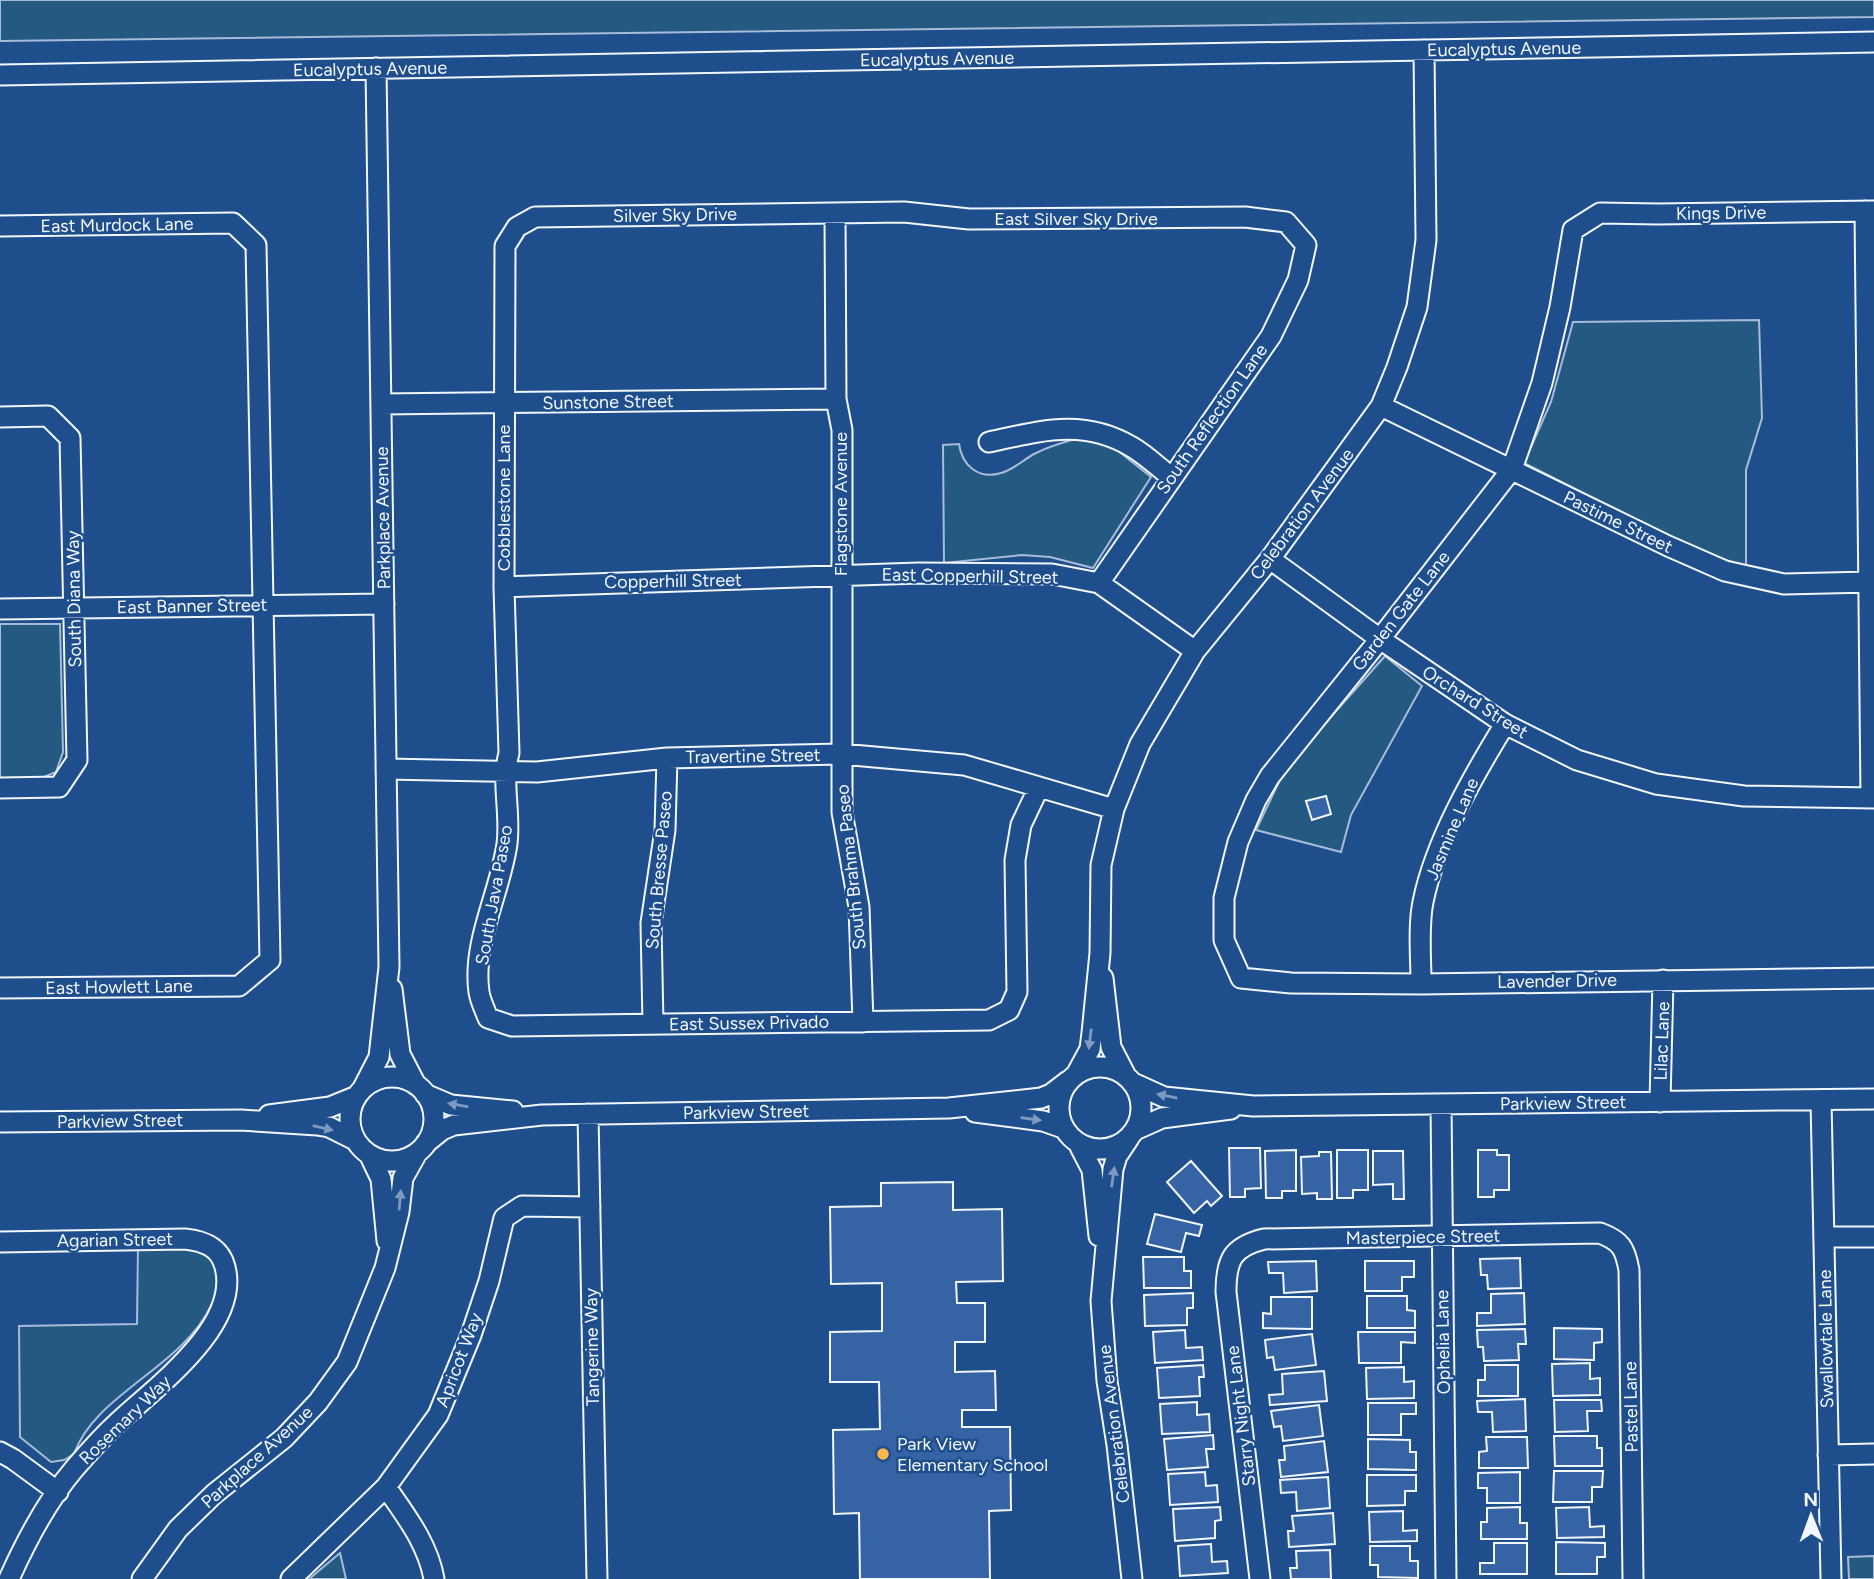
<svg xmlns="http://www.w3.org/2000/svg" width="1874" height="1579" font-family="Figtree,sans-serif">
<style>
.green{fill:#245a82;stroke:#a8bbd7;stroke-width:2}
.building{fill:#3563a3;stroke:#f2f6ff;stroke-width:2}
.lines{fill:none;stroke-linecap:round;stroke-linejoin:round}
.minor-casing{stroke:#f2f6ff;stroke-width:23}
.minor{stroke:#1f4e8c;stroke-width:19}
.oneway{fill:#7e9ac0}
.poi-dot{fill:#ffb74d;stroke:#1f4e8c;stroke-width:2.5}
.labels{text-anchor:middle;stroke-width:5;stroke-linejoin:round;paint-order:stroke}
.street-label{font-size:18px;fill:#f2f6ff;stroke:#1f4e8c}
.poi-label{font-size:18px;fill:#f2f6ff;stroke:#1f4e8c;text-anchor:start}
</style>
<rect width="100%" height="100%" fill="#1f4e8c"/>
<path class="green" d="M0 0H1874V17L0 41Z
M1759 320 1762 418 1746 470V566L1702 553 1524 463 1551 402 1573 322Z
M1075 439 1098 440 1117 450 1151 477 1093 568 1050 557 1022 555 944 563 943 445 959 444C962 465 978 480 1001 473 1013 470 1023 460 1034 454 1047 447 1061 443 1075 439Z
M0 624H60L63 752 56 772 39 779 0 780Z
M1385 656 1422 686 1351 815 1341 852 1256 830 1279 782 1305 746Z
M138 1246 196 1247 217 1260C218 1269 220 1279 219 1287 218 1293 214 1301 211 1306 181 1368 95 1394 74 1454L64 1460 51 1462 20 1437 19 1326 137 1324Z
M340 1553 346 1579H309Z
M1874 1556V1579H1849L1848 1557Z"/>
<path class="building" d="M1326 796 1331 814 1312 820 1306 801Z
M1229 1148H1260L1261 1188 1245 1189V1197H1230Z
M1296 1150V1191H1282V1198H1266L1265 1151Z
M1337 1150H1368V1190H1353V1198H1337Z
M1478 1150H1497V1155H1509V1190H1494V1197H1478Z
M1373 1151H1403L1404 1199H1393V1184L1373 1185Z
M1319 1152H1331L1332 1199H1317V1193L1302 1194 1301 1157 1319 1156Z
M1191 1161 1222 1196 1211 1206 1207 1201 1194 1213 1167 1182Z
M953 1182V1210L1002 1209 1003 1281 956 1282 957 1303H985V1342H955V1372L995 1371 996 1410H962V1427H1010L1011 1510 989 1511 990 1579H860L859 1513 834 1514 833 1430 880 1429 879 1382H830V1332L882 1331V1283L831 1284 830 1207 881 1206V1183Z
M1155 1214 1202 1225 1199 1236 1186 1233 1181 1252 1147 1244Z
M1143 1257H1184V1271H1191V1288H1144Z
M1520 1258 1521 1288 1488 1289 1487 1275H1481L1480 1259Z
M1316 1261 1317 1291 1284 1293 1283 1273H1269L1268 1262Z
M1365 1261H1414V1277H1402V1291H1365Z
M1193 1293V1308H1187V1325L1145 1326 1144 1295Z
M1524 1293 1525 1324 1477 1326V1313H1491V1294Z
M1367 1296H1407V1310L1415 1311V1328H1367Z
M1271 1297H1312V1329L1263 1328V1313L1271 1314Z
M1554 1328 1602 1329V1342L1594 1343V1360L1554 1359Z
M1525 1329 1526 1344H1518L1519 1360 1484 1361 1483 1347H1478L1477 1330Z
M1185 1330 1186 1348 1202 1347 1203 1360 1155 1363 1153 1332Z
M1358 1332H1415V1343L1401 1342V1363H1359Z
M1312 1334 1316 1365 1275 1370 1273 1357 1267 1358 1265 1340Z
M1590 1363V1379L1600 1378V1395L1553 1396 1552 1364Z
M1203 1365 1204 1377H1199L1200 1396 1159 1398 1157 1368Z
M1485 1365H1518V1396H1478V1380H1485Z
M1404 1367V1382L1414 1381V1398L1367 1399 1366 1368Z
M1324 1371 1327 1401 1270 1405 1269 1395 1283 1394 1282 1374Z
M1525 1399 1526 1431 1493 1432 1492 1412H1478L1477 1401Z
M1554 1400H1601L1602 1411H1587L1588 1431 1555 1432Z
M1197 1402V1415L1209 1414 1210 1432 1162 1434 1160 1404Z
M1368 1403H1416V1414H1401V1435H1368Z
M1319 1405 1323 1436 1283 1441 1281 1426 1274 1427 1271 1411Z
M1213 1435 1214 1449H1206L1208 1467 1167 1470 1164 1439Z
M1554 1436H1597V1448H1602V1466H1555Z
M1486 1437H1527L1528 1468H1479V1452L1487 1451Z
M1368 1439 1410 1440V1452H1416V1470L1368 1469Z
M1324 1441 1328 1472 1281 1477 1279 1460H1285L1284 1446Z
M1554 1471H1603L1602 1487H1592V1502H1553Z
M1205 1472 1206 1486 1217 1485 1218 1502 1170 1505 1168 1474Z
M1520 1472V1503H1487V1488H1478V1473Z
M1367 1475H1416V1491H1405V1505L1367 1506Z
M1328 1477 1330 1508 1297 1511 1296 1492 1281 1493 1280 1480Z
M1220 1507 1221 1520 1215 1521V1538L1175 1541 1173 1509Z
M1520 1507V1523H1527V1539H1481V1522H1487V1508Z
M1589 1507 1590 1527 1604 1526V1537L1557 1538 1556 1508Z
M1403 1511V1531L1417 1530V1541L1370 1542 1369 1512Z
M1333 1513 1335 1544 1289 1547 1288 1531H1294L1292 1516Z
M1556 1542 1605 1543V1557H1597V1574H1556Z
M1494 1543H1527V1574H1480V1563H1494Z
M1211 1544 1212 1562 1227 1561 1228 1573 1180 1576 1178 1546Z
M1370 1546H1410V1561H1418V1578L1378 1577V1565H1370Z
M1330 1550 1331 1579H1291L1290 1568H1297L1296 1551Z"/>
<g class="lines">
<defs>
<path id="minor" d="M0 75 1874 42
M1865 211 1871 798
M1874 211 1658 214 1600 213 1573 230 1560 307 1542 383 1512 469 1380 639 1270 776 1256 800 1238 842 1224 898V940L1241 978 1291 983 1421 984 1874 978
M835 213 836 399 842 430V812L859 907 863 1022
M0 226 233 223 256 245 270 960 239 986 0 988
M381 404 836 399
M1381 406 1668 546 1725 571 1784 584 1870 582
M0 417 48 416 70 438 77 760 59 787 0 788
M989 442C1041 431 1083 418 1132 447 1146 455 1158 467 1171 477
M1270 559 1380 639 1505 724 1577 760 1656 784 1744 796 1874 798
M504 587 919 573 1052 574 1099 583 1195 651
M0 609 384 604
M386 769 537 772 667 758 841 754 964 765 1114 809
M1039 787 1021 825 1015 860 1017 992 1009 1010 989 1020 512 1026 488 1018C485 1010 480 1000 479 992 472 942 500 893 507 844 511 813 501 783 509 753L504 587 505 246 517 227 535 217 904 212 969 219 1245 217 1286 222 1306 245 1298 280 1271 336 1099 583
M1103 978 1111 1047 1126 1076
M1421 984C1421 958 1418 926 1423 902 1435 842 1473 776 1505 724
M392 989 400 1054 416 1085
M653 1024 651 923 665 830 667 758
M1059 1108a41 41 0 1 1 82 0a41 41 0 1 1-82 0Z
M1077 1073 1090 1049 1092 1033 1100 953 1101 865 1114 809 1140 744 1195 651 1270 559 1381 406 1397 367 1417 307 1426 240 1424 50
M350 1119a42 42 0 1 1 84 0a42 42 0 1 1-84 0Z
M1133 1083 1164 1097 1253 1106 1874 1099
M363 1088 379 1057 389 967 376 68
M425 1094 451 1105 513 1111
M1821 1100 1831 1579
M1660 1102 1663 980
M1441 1104 1446 1579
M975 1112 1043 1121 1063 1128
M588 1114 597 1579
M269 1115 330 1107 357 1096
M0 1122 241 1120 317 1125 329 1127 355 1140
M1135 1130 1162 1118 1231 1109
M1129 1138 1117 1156 1113 1169 1101 1301 1107 1381 1117 1445 1132 1579
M426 1143 442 1130 454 1125 542 1115 949 1108 1041 1098 1051 1094 1068 1081
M1078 1143 1092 1170 1099 1236
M370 1156 381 1179 387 1241
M1825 1237H1874
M0 1242 185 1239C204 1241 220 1247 225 1267 241 1328 151 1390 114 1426 100 1439 87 1454 74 1469 47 1501 26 1541 9 1579
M0 1452 13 1459 58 1492
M1828 1455 1874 1454
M386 1487C406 1516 428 1544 434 1579
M142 1579 178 1529 214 1494 284 1438 318 1402 347 1362 385 1268 399 1212 403 1178 417 1153
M291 1579 386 1487 438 1415 471 1335 489 1281 504 1218 522 1206 590 1207
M1260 1579 1226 1292C1226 1260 1232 1247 1264 1239L1600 1233C1621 1241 1625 1248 1629 1270L1633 1579"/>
</defs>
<use href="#minor" class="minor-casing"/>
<use href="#minor" class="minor"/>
</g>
<defs><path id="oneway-solid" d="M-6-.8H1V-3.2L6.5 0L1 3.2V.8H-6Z" transform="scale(1.75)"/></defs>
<g class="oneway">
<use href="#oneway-solid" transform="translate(1090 1039) rotate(97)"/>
<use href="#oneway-solid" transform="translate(1167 1096) rotate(-169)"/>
<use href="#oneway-solid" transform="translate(458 1105) rotate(-170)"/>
<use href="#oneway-solid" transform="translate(1031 1119) rotate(8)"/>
<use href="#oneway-solid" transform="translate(323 1128) rotate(13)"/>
<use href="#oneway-solid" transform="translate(1113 1177) rotate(-82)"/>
<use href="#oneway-solid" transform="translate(400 1200) rotate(-85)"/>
</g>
<circle class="poi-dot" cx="883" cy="1454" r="7"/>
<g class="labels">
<g class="street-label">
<text transform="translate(1504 49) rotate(-1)" y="6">Eucalyptus Avenue</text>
<text transform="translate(937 59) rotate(-1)" y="6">Eucalyptus Avenue</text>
<text transform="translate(370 69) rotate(-1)" y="6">Eucalyptus Avenue</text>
<text transform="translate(1721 213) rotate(-1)" y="6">Kings Drive</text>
<text transform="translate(675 215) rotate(-1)" y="6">Silver Sky Drive</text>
<text x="1076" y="225">East Silver Sky Drive</text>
<text transform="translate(117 225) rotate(-1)" y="6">East Murdock Lane</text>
<text transform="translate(608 402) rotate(-1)" y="6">Sunstone Street</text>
<text transform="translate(1212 419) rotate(-55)" y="6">South Reflection Lane</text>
<text transform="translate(504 498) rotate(-90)" y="6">Cobblestone Lane</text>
<text transform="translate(841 504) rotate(-90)" y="6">Flagstone Avenue</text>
<text transform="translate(1302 514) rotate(-53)" y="6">Celebration Avenue</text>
<text transform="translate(383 518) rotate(-91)" y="6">Parkplace Avenue</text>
<text transform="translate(1618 522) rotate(26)" y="6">Pastime Street</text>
<text transform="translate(970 576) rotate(1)" y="6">East Copperhill Street</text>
<text transform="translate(673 581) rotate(-1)" y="6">Copperhill Street</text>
<text transform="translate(74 599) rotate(-91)" y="6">South Diana Way</text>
<text transform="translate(192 606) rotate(-1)" y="6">East Banner Street</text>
<text transform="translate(1401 611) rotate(-52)" y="6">Garden Gate Lane</text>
<text transform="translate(1475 702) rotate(32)" y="6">Orchard Street</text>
<text transform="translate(753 756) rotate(-1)" y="6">Travertine Street</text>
<text transform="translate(1452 829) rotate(-67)" y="6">Jasmine Lane</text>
<text transform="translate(851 867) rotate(-96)" y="6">South Brahma Paseo</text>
<text transform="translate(659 870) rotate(-85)" y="6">South Bresse Paseo</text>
<text transform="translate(494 895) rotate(-80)" y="6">South Java Paseo</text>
<text transform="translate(1557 981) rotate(-1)" y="6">Lavender Drive</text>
<text transform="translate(119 987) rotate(-1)" y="6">East Howlett Lane</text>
<text transform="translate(749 1023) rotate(-1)" y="6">East Sussex Privado</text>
<text transform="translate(1662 1041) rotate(-88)" y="6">Lilac Lane</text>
<text transform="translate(1563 1103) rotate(-1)" y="6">Parkview Street</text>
<text transform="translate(746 1112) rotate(-1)" y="6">Parkview Street</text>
<text transform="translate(120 1121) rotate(-1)" y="6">Parkview Street</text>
<text transform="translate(1423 1237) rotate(-1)" y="6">Masterpiece Street</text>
<text transform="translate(115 1240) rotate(-1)" y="6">Agarian Street</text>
<text transform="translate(1826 1339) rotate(-91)" y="6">Swallowtale Lane</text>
<text transform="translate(1443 1342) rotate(-91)" y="6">Ophelia Lane</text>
<text transform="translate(592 1347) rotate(-91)" y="6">Tangerine Way</text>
<text transform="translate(459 1360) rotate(-69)" y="6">Apricot Way</text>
<text transform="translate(1631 1407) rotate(-91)" y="6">Pastel Lane</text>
<text transform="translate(1241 1416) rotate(-97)" y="6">Starry Night Lane</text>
<text transform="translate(125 1420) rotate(-44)" y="6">Rosemary Way</text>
<text transform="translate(1114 1424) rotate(-97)" y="6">Celebration Avenue</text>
<text transform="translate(257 1457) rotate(-42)" y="6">Parkplace Avenue</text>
</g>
<g class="poi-label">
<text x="897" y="1450">Park View<tspan x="897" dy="21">Elementary School</tspan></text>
</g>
</g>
<g transform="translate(1811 1516) rotate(359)" stroke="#1f4e8c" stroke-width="5" paint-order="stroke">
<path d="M0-5L12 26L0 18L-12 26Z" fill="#f2f6ff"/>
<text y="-10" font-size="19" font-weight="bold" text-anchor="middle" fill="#f2f6ff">N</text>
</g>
</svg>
